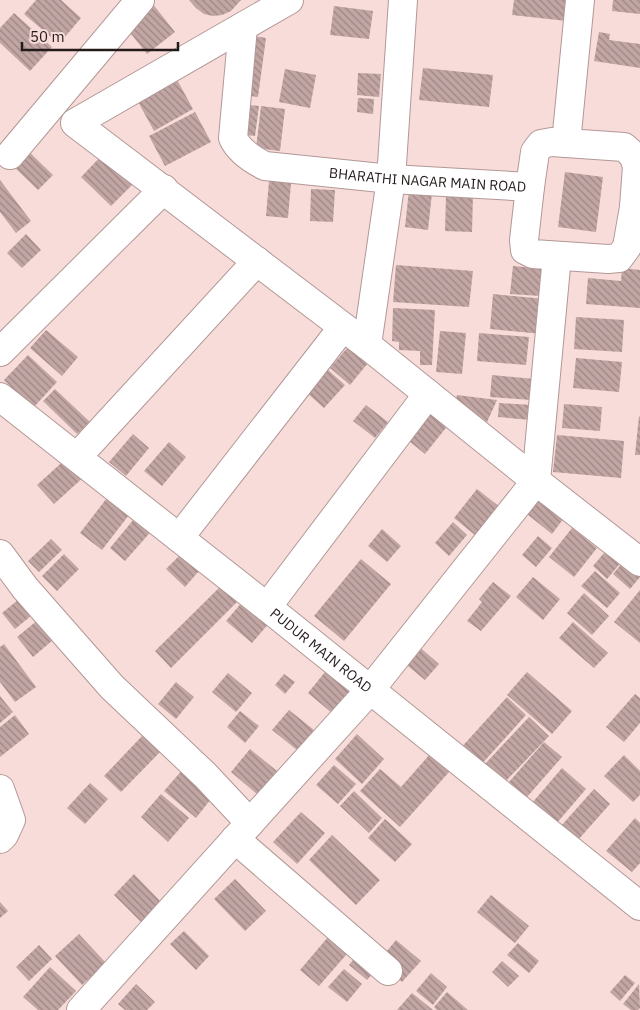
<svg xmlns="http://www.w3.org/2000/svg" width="640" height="1010" font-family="'IBM Plex Sans',sans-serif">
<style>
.building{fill:url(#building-back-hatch)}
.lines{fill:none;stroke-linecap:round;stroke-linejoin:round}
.minor-casing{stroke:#b29896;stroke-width:30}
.minor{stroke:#fff;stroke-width:28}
.labels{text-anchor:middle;stroke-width:5;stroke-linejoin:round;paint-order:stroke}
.street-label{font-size:14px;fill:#241a1a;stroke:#f8dcda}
</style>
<defs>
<pattern id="building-back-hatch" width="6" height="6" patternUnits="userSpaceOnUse" patternTransform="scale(1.25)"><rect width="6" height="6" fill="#c1a6a4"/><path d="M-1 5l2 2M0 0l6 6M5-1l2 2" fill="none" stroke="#9d8685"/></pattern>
</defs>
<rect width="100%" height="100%" fill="#f8dcda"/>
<path class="building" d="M36 0H61L81 18 59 44 24 14Z
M189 0H241L231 11 222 15 213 16 204 14 196 8Z
M514 0H570L567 21 512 15Z
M613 0H640V14L612 11Z
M152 3 175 32 147 54 124 25Z
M334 6 373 11 369 39 330 35Z
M14 13 52 47 30 71 0 43V28Z
M599 32 610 34 609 40 640 44V68L594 61Z
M249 35 266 38 258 97 241 95Z
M423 68 493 75 489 107 419 100Z
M285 69 316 75 310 108 279 102Z
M358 73 381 74 379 97 357 95Z
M175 76 193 109 154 131 136 98Z
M358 98 374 99 373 114 357 112Z
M240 104 259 106 255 136 236 134Z
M261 106 285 109 280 151 256 148Z
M195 112 211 142 165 166 149 136Z
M26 149 53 175 38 190 11 164Z
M106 151 137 180 111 206 81 177Z
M565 172 603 177 596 232 558 227Z
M0 180 31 221 16 233 0 212Z
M269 181 291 183 288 218 266 216Z
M311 189 335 190 333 222 310 221Z
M409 190 432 193 428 230 405 227Z
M446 195H473L472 232 445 231Z
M26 234 41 250 22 268 7 253Z
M396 265 473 271 469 307 393 302Z
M513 266 544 269 541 296 510 294Z
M622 268 640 270V308L586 304 588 278 621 281Z
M493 294 545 299 542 334 490 329Z
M393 308 435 310 432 365H420V351L399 350V342L392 341Z
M576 317 624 320 622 352 574 349Z
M46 330 78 357 62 376 30 348Z
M440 331 466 333 462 374 436 372Z
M479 333 529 337 526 365 477 361Z
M348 347 368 363 350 385 330 368Z
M28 355 57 382 33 408 4 380Z
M576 358 622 362 619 392 573 388Z
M328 370 345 385 324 408 307 393Z
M492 375 534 379 531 400 490 397Z
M55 389 90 422 77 434 43 401Z
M457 395 497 400 487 422 456 400Z
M499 403 532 405 531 420 498 417Z
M564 404 602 407 600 431 562 428Z
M366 405 388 422 375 438 353 421Z
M429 407 449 424 425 454 404 437Z
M639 416 640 417V455H635Z
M133 434 149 448 126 476 109 462Z
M557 435 624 441 621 478 553 472Z
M169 442 186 457 162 486 144 471Z
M69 456 86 475 54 504 37 485Z
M477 489 505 511 481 540 454 518Z
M538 492 567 514 552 534 523 511Z
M110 494 132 511 102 550 80 533Z
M139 513 155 527 125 561 110 548Z
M453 522 467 535 449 556 435 543Z
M572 528 597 548 574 577 549 557Z
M382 529 401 546 387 562 368 546Z
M538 536 552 548 536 567 522 555Z
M51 539 62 550 39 572 28 561Z
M609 547 623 560 607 579 593 566Z
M64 554 79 569 57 591 42 576Z
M181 554 199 571 185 587 166 569Z
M629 555 640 565V577L630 589 613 574Z
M361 559 391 584 344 641 314 616Z
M595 571 620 593 607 608 581 586Z
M533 577 560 599 543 620 516 597Z
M225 582 241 598 171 668 155 651Z
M493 582 511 596 481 631 467 621 482 602 479 599Z
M640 590V643L614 622Z
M584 593 609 616 592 635 567 613Z
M24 595 37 611 15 629 2 613Z
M244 600 270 622 252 643 226 621Z
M44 615 60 634 33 657 17 637Z
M573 622 608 653 594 668 559 638Z
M4 644 36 687 15 702 0 682V647Z
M417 645 439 664 425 680 403 662Z
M325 672 350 692 332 713 308 693Z
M527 672 572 711 552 734 507 695Z
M228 673 252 693 236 712 212 692Z
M284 674 295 682 285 694 275 685Z
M176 682 194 697 176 719 158 704Z
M635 694 640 698V723L624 742 606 727Z
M0 696 13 712 0 723Z
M507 697 526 715 479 767 459 750Z
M289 710 314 730 297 750 272 730Z
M240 711 259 726 245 743 227 727Z
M15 715 29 734 0 757V727Z
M529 717 549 736 505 782 485 764Z
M144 734 161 751 121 792 104 776Z
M357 734 384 759 362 784 335 759Z
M544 742 562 757 527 797 509 782Z
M250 749 277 771 257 794 231 772Z
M431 753 450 771 400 827 360 791 380 769 401 787Z
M624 755 640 771V795L633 802 604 776Z
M334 765 356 784 338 804 316 785Z
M184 768 215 794 196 818 164 791Z
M562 768 586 789 556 824 532 803Z
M90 783 108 799 85 824 67 808Z
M594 789 610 804 578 840 561 826Z
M354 791 382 818 369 833 340 806Z
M161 794 189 818 168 842 141 817Z
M301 812 325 833 297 864 273 842Z
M635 818 640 823V863L632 872 606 851Z
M385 819 412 844 395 862 368 838Z
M332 835 380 880 356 905 309 860Z
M134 874 163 904 143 924 114 895Z
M235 879 266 911 245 931 214 899Z
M491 895 529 926 515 943 477 912Z
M0 902 8 911 0 918Z
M334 930 353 947 319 986 300 970Z
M184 931 209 956 196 970 170 944Z
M79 934 106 963 82 985 55 956Z
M396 940 421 961 402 982 378 962Z
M518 943 539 961 529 973 507 955Z
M39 945 52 959 29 981 16 967Z
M361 950 380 965 367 980 349 965Z
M502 961 519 976 508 987 492 972Z
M50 967 76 991 58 1010H38L23 997Z
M344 969 362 984 347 1002 328 987Z
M431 973 447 987 433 1005 416 991Z
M625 975 635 983 620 1001 610 992Z
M136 984 155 1002 147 1010H125L118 1004Z
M639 984 640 1008 638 1010H631L623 1004Z
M447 992 468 1010H437L434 1007Z
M412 993 433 1010H397Z"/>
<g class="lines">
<defs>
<g id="minor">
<path d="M289 0 75 123 367 345 536 481 640 562"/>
<path id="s1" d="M243 27 233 138C239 151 253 160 265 166L391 179 530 187 524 240 525 250 533 254 608 259 619 258 627 247 634 207 640 208"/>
<path d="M566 143 580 0"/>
<path d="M10 155 140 0"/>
<path d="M530 187 535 152 541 144 552 142 624 147 633 155 637 166 634 207"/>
<path d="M367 345 391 179 403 0"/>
<path d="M0 352 164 189"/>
<path id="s2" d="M0 397 267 607 640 906"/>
<path d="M77 457 257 261"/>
<path d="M179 538 343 327"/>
<path d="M0 554 25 588 112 687 205 775 250 823"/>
<path d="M267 607 428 394"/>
<path d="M0 789 11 820 4 835 0 839"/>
<path d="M235 839 388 971"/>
<path d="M81 1010 370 690 536 481 557 256"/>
</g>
</defs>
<use href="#minor" class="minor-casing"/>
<use href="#minor" class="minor"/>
</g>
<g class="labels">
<g class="street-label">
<text dy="5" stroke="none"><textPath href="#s1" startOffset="318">BHARATHI NAGAR MAIN ROAD</textPath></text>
<text dy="5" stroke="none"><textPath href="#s2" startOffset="409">PUDUR MAIN ROAD</textPath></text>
</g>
</g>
<path d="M22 42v8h156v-8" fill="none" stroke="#241a1a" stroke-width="2.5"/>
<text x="30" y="42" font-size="15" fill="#241a1a" stroke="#f8dcda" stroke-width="4" paint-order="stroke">50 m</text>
</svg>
